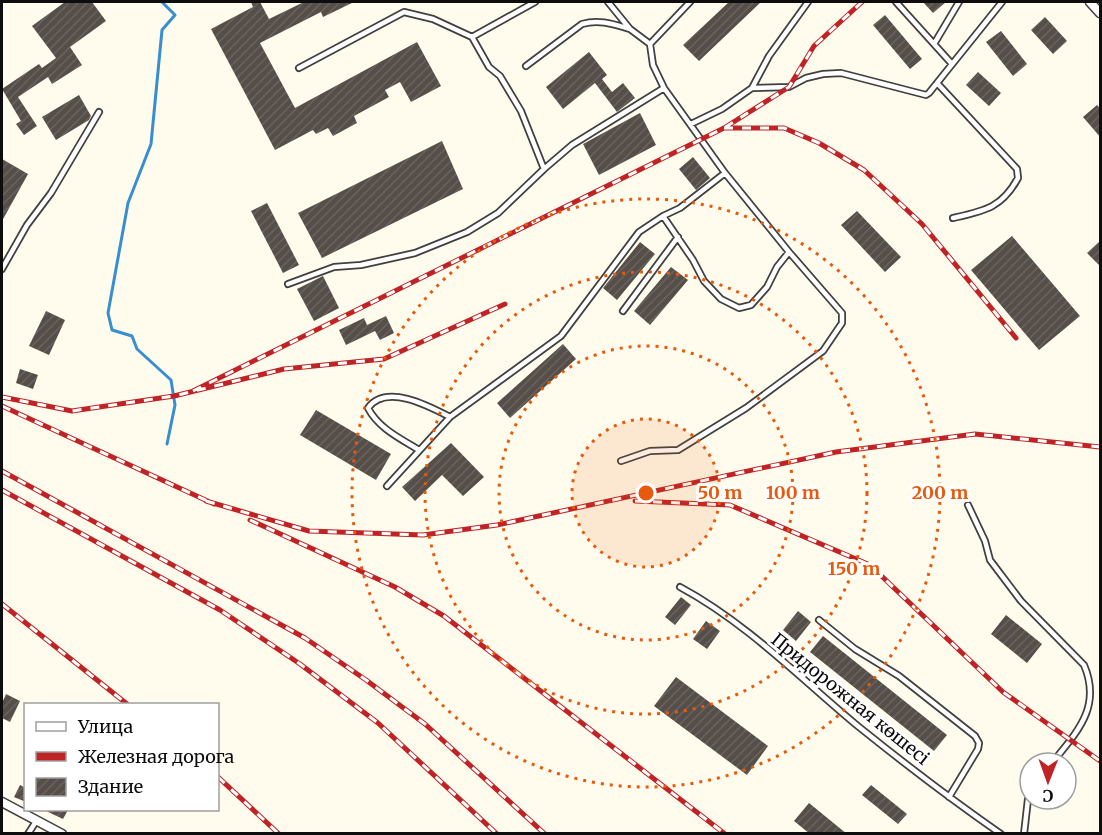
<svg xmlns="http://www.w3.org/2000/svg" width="1102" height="835" font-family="Merriweather,serif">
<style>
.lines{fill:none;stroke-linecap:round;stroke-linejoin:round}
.stream{stroke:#378ed0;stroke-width:3}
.building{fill:url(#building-hatch)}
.lane-casing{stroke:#404040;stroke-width:8}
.street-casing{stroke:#404040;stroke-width:11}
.lane{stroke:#fff;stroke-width:4.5}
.street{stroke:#fff;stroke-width:8}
.rail-casing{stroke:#c02325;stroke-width:5}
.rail{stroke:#fff;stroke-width:3;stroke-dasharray:9;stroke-linecap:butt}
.ring{fill:none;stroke:#e8590c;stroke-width:3;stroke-dasharray:3 6}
.labels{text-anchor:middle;stroke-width:6;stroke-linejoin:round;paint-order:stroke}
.street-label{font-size:18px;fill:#0d0d0d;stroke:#fff}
.centre{fill:#e8590c;stroke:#fff;stroke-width:3}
.ring-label{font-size:18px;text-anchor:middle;font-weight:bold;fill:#e8590c;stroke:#fff;stroke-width:6;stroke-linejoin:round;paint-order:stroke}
</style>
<defs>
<pattern id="building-hatch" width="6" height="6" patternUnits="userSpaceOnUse" patternTransform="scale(1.5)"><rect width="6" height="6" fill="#564e49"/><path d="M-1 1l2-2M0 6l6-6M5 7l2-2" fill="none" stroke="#69635f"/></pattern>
</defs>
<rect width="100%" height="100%" fill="#fffced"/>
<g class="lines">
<path class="stream" d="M162 2 175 15 162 30 151 144 128 203 108 313 112 330 132 336 137 349 171 380 175 405 167 444"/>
</g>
<path class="building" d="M65 2H92L106 21 70 47 82 65 52 84 48 77 18 97 37 126 24 135 16 124 21 121 2 89 39 64 42 68 56 58 32 26Z
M251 2H260L269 19 304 2H354L323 17 321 12 260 43 295 108 417 42 441 86 411 102 400 82 385 90 389 97 354 116 357 123 333 136 328 128 316 134 313 130 275 150 211 29 253 7Z
M729 2H761L699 61 683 45Z
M923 2H946L933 13Z
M885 15 922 59 910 69 873 25Z
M1045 17 1067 41 1053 54 1031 30Z
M1001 31 1027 64 1013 76 986 42Z
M589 52 607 75 602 79 612 92 623 83 635 98 617 112 595 83 563 109 546 87Z
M978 72 1001 93 989 106 966 85Z
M79 95 91 116 89 120 56 140 42 117Z
M1097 105 1101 109V138L1083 117Z
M640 113 656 145 599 175 583 144Z
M442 141 463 189 322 258 298 213Z
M693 157 710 178 696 190 679 169Z
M2 159 28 174 2 221Z
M267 203 299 265 283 273 251 211Z
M857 211 901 257 885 272 841 225Z
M1012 236 1080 316 1039 350 971 270Z
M1101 240V267L1087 253Z
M640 242 655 254 617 300 603 288Z
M671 267 688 280 650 325 634 311Z
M323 276 339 308 314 321 297 289Z
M46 311 65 320 49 355 29 346Z
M386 316 394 333 380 340 375 331 346 345 339 330 364 318 367 325Z
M563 344 576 359 510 418 497 403Z
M20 369 38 375 33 389 16 383Z
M316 410 391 454 376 480 300 435Z
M451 443 484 477 463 496 442 475 415 501 402 487Z
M681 597 691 605 675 625 665 617Z
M798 611 811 622 796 641 783 630Z
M1006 615 1042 644 1027 663 991 634Z
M706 621 720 631 707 649 693 639Z
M823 636 947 735 934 751 810 652Z
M676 677 768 746 747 775 654 706Z
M6 694 20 701 10 722 2 718V703Z
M20 785 26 788V802L14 797Z
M871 785 907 814 898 824 862 795Z
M809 803 847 834H810L794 821Z
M44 810H68L63 819Z"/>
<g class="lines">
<defs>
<path id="lane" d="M608 2 630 29 650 44
M896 2 952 64
M934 44 959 2
M526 66 582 24C599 19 613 24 630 29
M299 68 404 12 433 19 472 37
M937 83 1017 169 1018 178C1002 208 984 211 953 218
M752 88 769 56 808 2
M691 124 722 109 752 88 789 87 806 78 823 74 841 73 926 95 929 93 1002 2
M544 169 572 145 664 88
M663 216 693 260 704 281 721 299 739 308 751 305 767 287 777 267 789 252
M2 269 27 225 51 193 99 112
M288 284 334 267 361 265 415 253 467 232 498 213 544 169 521 111 500 76 489 67 472 37 535 2
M623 311 678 237
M419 450C401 439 378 428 368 408 386 383 429 406 450 417
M621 461 650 451 678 450 746 408 823 351 842 323V313L789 252 725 173
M387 486 450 417 561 336 639 232 663 216 680 208 725 173 664 88 653 65 650 44 690 2
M968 505 985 541 990 560 1021 601 1084 665C1102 707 1077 732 1052 763
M680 587C747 623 801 679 859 727 905 764 952 800 1001 834
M819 620 855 649 899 676 975 736 979 743 978 749 949 797
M28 834 37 820
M1024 834 1028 799 1030 794"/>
<path id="street" d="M1090 2 1100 13
M2 802 62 834"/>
</defs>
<use href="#lane" class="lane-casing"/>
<use href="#street" class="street-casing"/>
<use href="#lane" class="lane"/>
<use href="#street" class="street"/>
<defs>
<path id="rail" d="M724 128H784L819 143 864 170 922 224 1016 338
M193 391 724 128 789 87 814 46 862 2
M2 397 72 411 174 396 284 369 384 359 505 304
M2 406 214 504
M2 471 305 638 366 680 425 724 545 834
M2 490 220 610 300 664 378 723 497 834
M206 501 309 531 423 535 497 525 836 452 975 434 1100 447
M635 501 730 505 870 565 1003 692 1100 761
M250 520 395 587 444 616 725 834
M2 604 127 704
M218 777 279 834"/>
</defs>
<use href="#rail" class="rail-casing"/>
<use href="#rail" class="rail"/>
</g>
<circle cx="646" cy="493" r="74" fill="#e8590c" fill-opacity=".12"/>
<g class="ring">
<circle cx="646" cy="493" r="74"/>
<circle cx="646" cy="493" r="147"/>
<circle cx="646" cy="493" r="221"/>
<circle cx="646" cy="493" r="294"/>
</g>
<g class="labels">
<g class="street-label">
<text transform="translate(850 699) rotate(39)" y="6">Придорожная көшесі</text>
</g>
</g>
<circle cx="646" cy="493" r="9" class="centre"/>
<g class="ring-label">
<text x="720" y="499">50 m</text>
<text x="793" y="499">100 m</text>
<text x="940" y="499">200 m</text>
<text x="854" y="575">150 m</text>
</g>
<rect width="1102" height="835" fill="none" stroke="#0d0d0d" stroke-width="6"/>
<rect x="24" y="703" width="195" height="108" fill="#ffffff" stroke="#9e9e9e" stroke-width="1.5"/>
<rect x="36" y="722" width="30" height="9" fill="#ffffff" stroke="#9e9e9e" stroke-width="1.5"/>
<text x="78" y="733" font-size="18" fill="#0d0d0d">Улица</text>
<rect x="36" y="752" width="30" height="9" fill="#c02325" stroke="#9e9e9e" stroke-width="1.5"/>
<text x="78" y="763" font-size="18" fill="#0d0d0d">Железная дорога</text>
<rect x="36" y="778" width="30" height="18" fill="url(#building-hatch)" stroke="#9e9e9e" stroke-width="1.5"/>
<text x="78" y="793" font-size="18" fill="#0d0d0d">Здание</text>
<g transform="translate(1048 781) rotate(181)"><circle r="28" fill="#ffffff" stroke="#9e9e9e" stroke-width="1.5"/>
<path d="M0-4.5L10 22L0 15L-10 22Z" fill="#c02325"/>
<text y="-9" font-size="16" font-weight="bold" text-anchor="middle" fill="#0d0d0d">С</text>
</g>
</svg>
